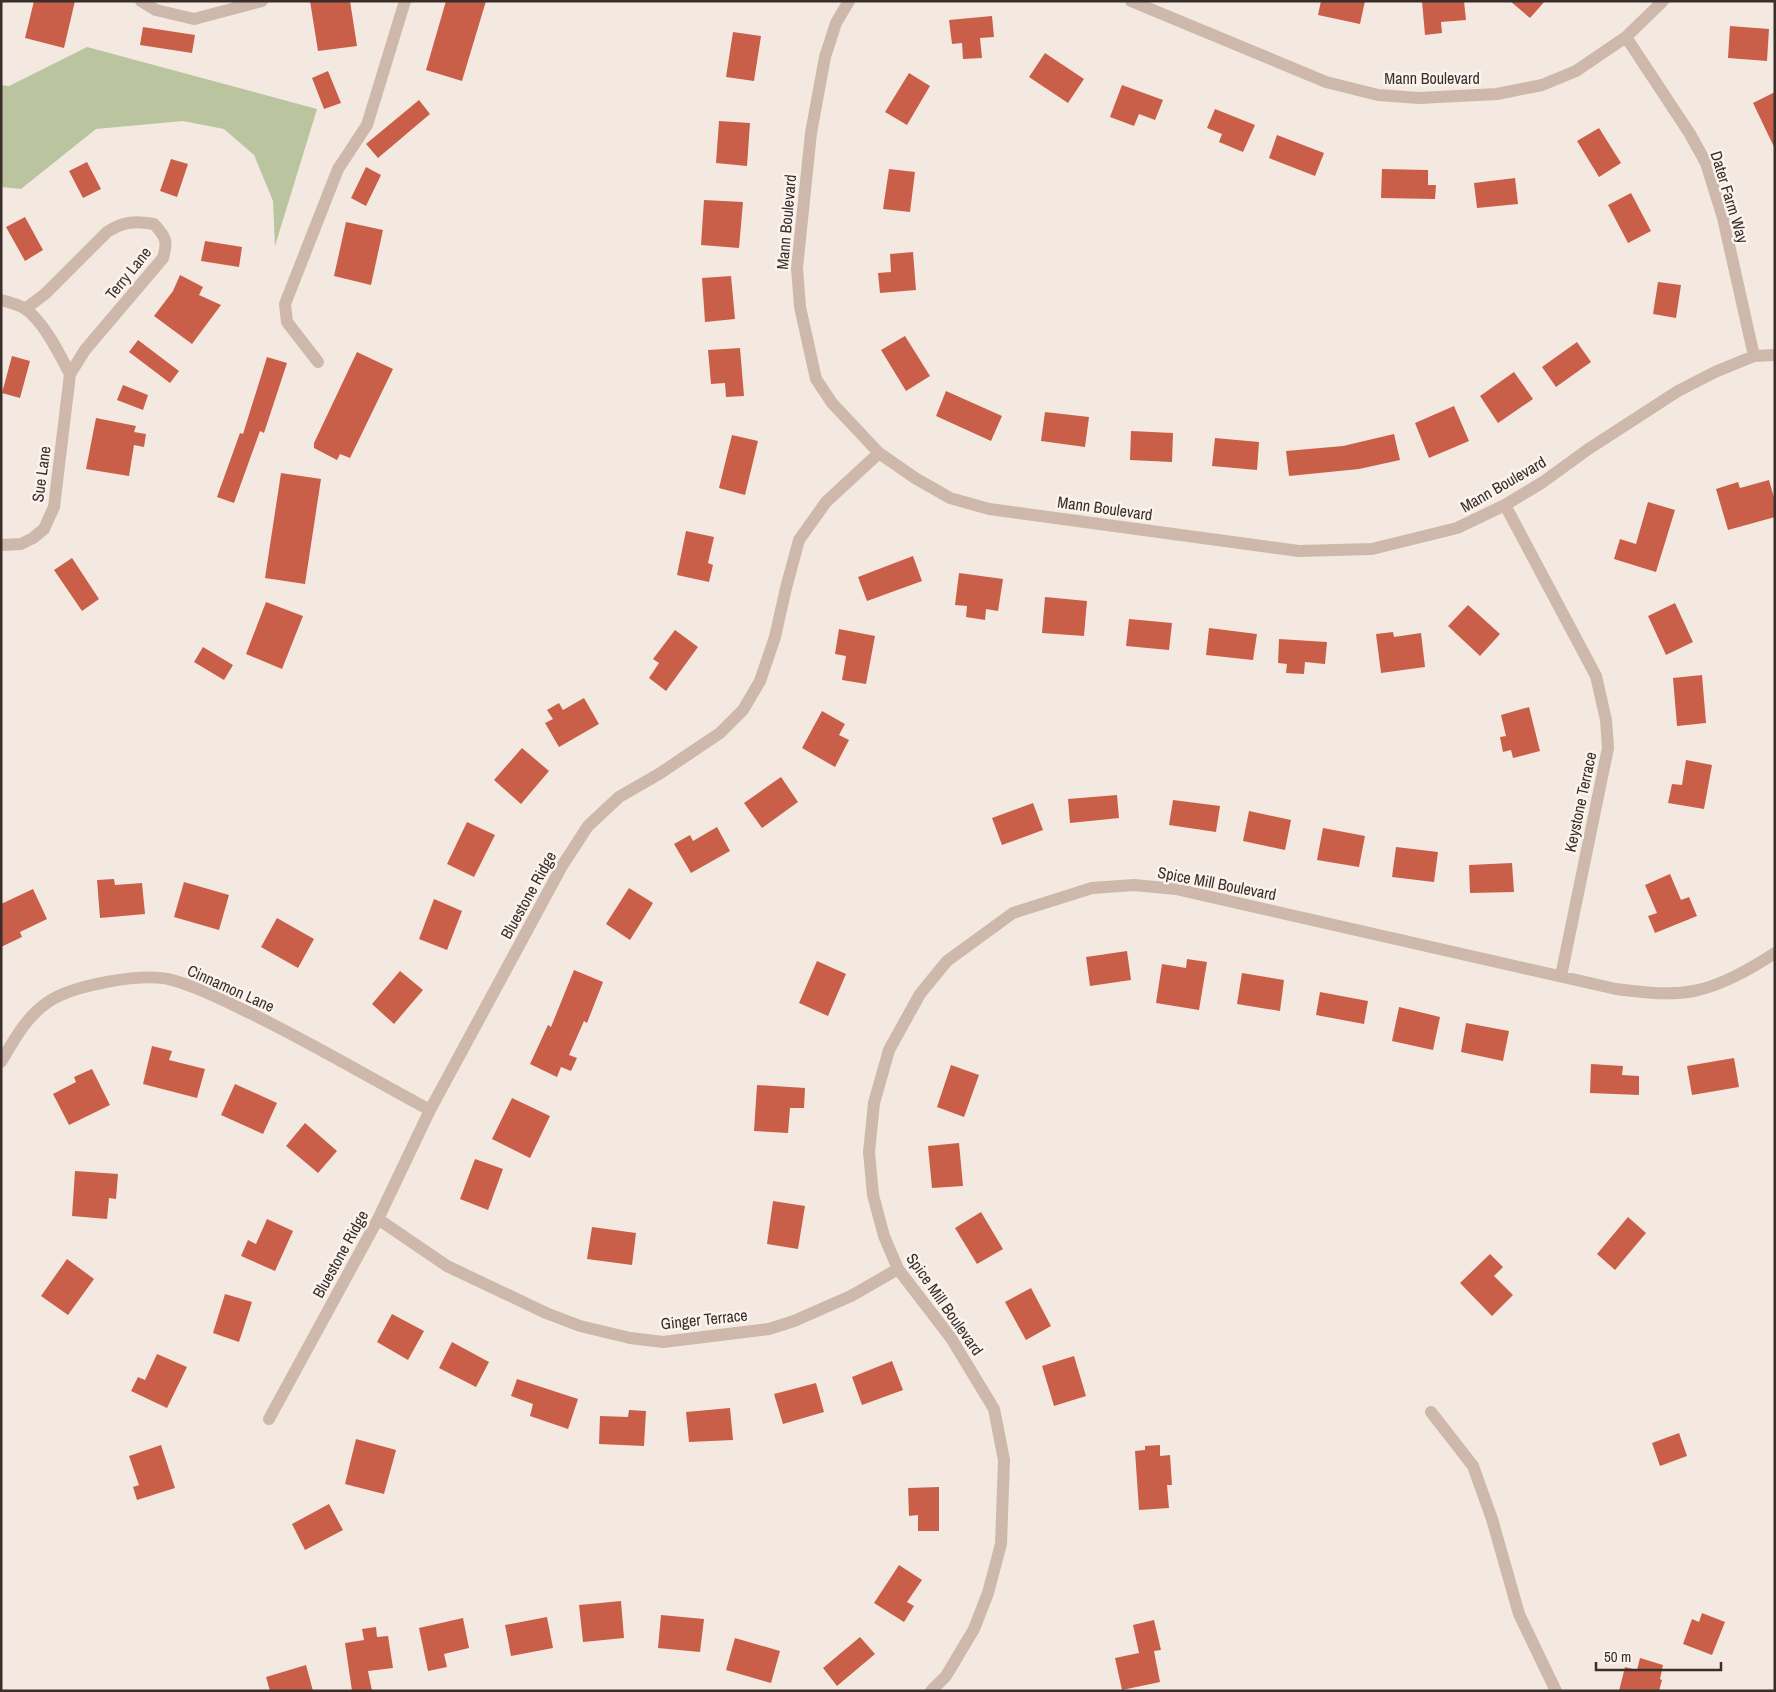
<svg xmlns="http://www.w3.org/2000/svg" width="1776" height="1692" font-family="'Archivo Narrow',sans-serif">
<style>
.green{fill:#bac49f}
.building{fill:#c95f49}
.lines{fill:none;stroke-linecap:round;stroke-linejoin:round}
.minor{stroke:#cdb8ab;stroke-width:12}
.labels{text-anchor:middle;stroke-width:5;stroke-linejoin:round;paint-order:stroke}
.street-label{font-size:16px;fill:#3a2e2a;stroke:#fbf3ed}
</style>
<rect width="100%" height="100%" fill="#f4e9e0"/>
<path class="green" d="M87 47 317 109 275 246 273 201 254 155 224 129 183 121 96 129 21 189 1 187V85L9 86Z"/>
<path class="building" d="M34 1H75L64 48 25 38Z
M310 1H350L357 46 318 51Z
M446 1H486L462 81 426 70Z
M1321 1H1365L1360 24 1318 15Z
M1422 1H1464L1466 20 1441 22 1442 33 1425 35Z
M1510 1H1545L1530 18Z
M992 16 994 37 980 38 982 58 963 59 962 43 952 44 949 20Z
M1730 26 1769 29 1767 61 1728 58Z
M143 27 195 35 192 53 140 45Z
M733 32 761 36 754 81 726 77Z
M1045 53 1084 79 1068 103 1029 77Z
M328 71 341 103 324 109 312 78Z
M909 73 930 86 907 125 885 112Z
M1122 85 1163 100 1155 120 1139 114 1134 126 1110 117Z
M1775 92V149L1753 103Z
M419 100 430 114 378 158 366 144Z
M1215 109 1255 125 1243 152 1219 142 1222 134 1207 128Z
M719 121 750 123 747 166 716 163Z
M1599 128 1621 163 1599 177 1577 141Z
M1277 135 1324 153 1315 176 1269 158Z
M171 159 188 164 177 197 160 191Z
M87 162 101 189 83 198 69 171Z
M366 167 381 175 366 206 351 198Z
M889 169 915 172 910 212 883 209Z
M1382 169 1428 170V185H1436L1435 199 1381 198Z
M1515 178 1518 204 1477 208 1474 183Z
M1631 193 1651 231 1628 243 1608 205Z
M704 200 743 202 739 248 701 245Z
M25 217 43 250 25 261 6 227Z
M346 222 383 230 371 285 334 276Z
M205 241 242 247 239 267 201 261Z
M913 252 916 290 880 293 878 273 891 272 890 254Z
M180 275 203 287 199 295 221 305 192 344 154 316 173 291Z
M731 276 735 319 705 322 702 278Z
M1658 282 1681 285 1676 318 1653 314Z
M905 336 930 376 906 391 881 350Z
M138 340 179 371 170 383 129 352Z
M1577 342 1591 362 1556 387 1542 367Z
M740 348 744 396 726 397 725 383 711 384 708 350Z
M357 352 393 369 350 458 340 454 337 460 314 448V443Z
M12 356 30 361 20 398 2 393Z
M267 357 287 363 264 433 260 431 234 503 217 497 240 433 243 434Z
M1514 372 1533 399 1498 423 1480 396Z
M123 385 148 395 143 410 117 400Z
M946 391 1002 416 991 441 936 416Z
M1454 406 1469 441 1429 458 1415 423Z
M1045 412 1089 417 1085 447 1041 441Z
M96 418 136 426 134 432 146 434 144 447 134 445 129 476 86 469Z
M1131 431 1173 433 1172 462 1130 460Z
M1394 434 1400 460 1359 469 1289 476 1286 451 1343 446Z
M732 435 758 441 745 495 719 488Z
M1215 438 1259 442 1257 470 1212 466Z
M281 473 321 479 305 584 265 578Z
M1769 480 1775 501V517L1728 530 1716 489 1738 482 1740 488Z
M1648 502 1675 510 1656 572 1614 559 1620 539 1636 544Z
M686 531 714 537 708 563 713 565 709 582 677 575Z
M913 556 922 581 867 601 858 577Z
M72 558 99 599 82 611 54 570Z
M959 573 1003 579 998 611 986 609 985 620 966 617 967 606 955 605Z
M1045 597 1087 601 1084 636 1042 633Z
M266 602 303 616 282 669 246 654Z
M1675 603 1693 642 1666 655 1648 616Z
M1468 605 1500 634 1480 656 1448 626Z
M1129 619 1172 623 1169 650 1126 646Z
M1209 628 1257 634 1253 660 1206 655Z
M839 629 875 636 866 684 842 680 846 656 835 654Z
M675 630 698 647 666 691 649 678 659 663 653 659Z
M1393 632 1394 637 1421 633 1425 667 1381 673 1376 634Z
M1279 639 1327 642 1325 664 1305 662 1304 674 1286 673 1287 664 1278 663Z
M203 647 233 665 224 680 194 662Z
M1702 675 1706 723 1677 726 1673 678Z
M584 698 599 724 559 747 545 723 553 719 547 710 559 703 563 710Z
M1529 707 1540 751 1513 758 1511 750 1503 752 1500 737 1506 736 1501 715Z
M822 711 845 724 839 735 849 740 835 767 802 748Z
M522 748 549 771 521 804 494 780Z
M1686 760 1712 765 1704 809 1668 803 1672 784 1682 785Z
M781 777 798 802 762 828 744 803Z
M1117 795 1119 818 1070 823 1068 799Z
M1173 800 1220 806 1216 832 1169 825Z
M1033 803 1043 830 1002 845 992 818Z
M1249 811 1291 820 1285 850 1243 841Z
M467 822 495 835 474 877 447 864Z
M717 827 730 851 691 873 674 844 690 835 693 841Z
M1323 828 1365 836 1359 867 1317 860Z
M1396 847 1438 852 1434 882 1392 877Z
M1512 863 1514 892 1470 893 1469 865Z
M1670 874 1681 900 1689 897 1697 916 1655 933 1648 916 1657 913 1645 885Z
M114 879 115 885 142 883 145 914 100 918 97 880Z
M184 882 229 895 219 930 174 917Z
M629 888 653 903 630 940 606 924Z
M33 889 47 919 20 932 22 937 1 947V904Z
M434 899 462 911 447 950 419 939Z
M277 918 314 939 298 968 261 947Z
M1127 951 1131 980 1090 986 1086 957Z
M1187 959 1207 962 1199 1010 1156 1003 1162 964 1186 968Z
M817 961 846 974 828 1016 799 1003Z
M574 970 603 982 587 1023 584 1021 569 1055 577 1058 571 1071 561 1067 557 1077 530 1064 548 1025 551 1027Z
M400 971 423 990 394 1024 372 1004Z
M1242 973 1284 980 1280 1011 1237 1004Z
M1320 992 1368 1001 1364 1024 1316 1015Z
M1399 1007 1440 1017 1433 1050 1392 1041Z
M1466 1023 1509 1031 1503 1061 1461 1052Z
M152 1046 172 1051 169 1060 205 1069 197 1098 143 1084Z
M1734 1058 1739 1087 1692 1095 1687 1066Z
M1591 1064 1623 1066 1622 1075 1639 1076V1095L1590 1093Z
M951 1065 979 1075 964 1117 937 1107Z
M92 1069 110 1105 69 1125 53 1094 76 1082 74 1077Z
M235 1084 277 1103 263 1134 221 1115Z
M757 1085 805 1088 804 1108H790L788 1133 754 1131Z
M512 1098 550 1116 530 1158 492 1139Z
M305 1123 337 1151 318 1173 286 1146Z
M959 1143 963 1186 932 1188 928 1146Z
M475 1159 503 1169 488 1210 460 1199Z
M75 1171 118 1174 116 1199 109 1198 107 1219 72 1216Z
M773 1201 805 1206 798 1249 767 1244Z
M981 1212 1003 1249 977 1264 955 1228Z
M1628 1217 1646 1233 1615 1270 1597 1254Z
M267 1219 293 1231 275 1271 241 1256 248 1240 256 1244Z
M592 1227 636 1233 632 1265 587 1259Z
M1490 1254 1503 1267 1494 1276 1513 1295 1492 1316 1460 1283Z
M67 1259 94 1279 68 1315 41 1296Z
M1031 1288 1051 1326 1026 1340 1005 1302Z
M225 1294 252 1302 239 1342 213 1333Z
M392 1314 424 1331 408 1360 377 1342Z
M452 1342 489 1362 476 1387 439 1368Z
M157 1354 187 1367 167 1408 131 1391 138 1377 145 1380Z
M1074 1356 1086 1396 1054 1406 1042 1366Z
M892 1361 903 1390 862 1405 852 1377Z
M517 1379 578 1399 568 1429 530 1416 533 1404 511 1396Z
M816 1383 824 1412 783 1424 774 1394Z
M730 1408 733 1440 689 1442 686 1412Z
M629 1410 646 1411 644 1446 599 1444 600 1416 628 1417Z
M1679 1433 1687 1456 1660 1466 1652 1443Z
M356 1439 396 1450 384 1494 345 1484Z
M161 1445 175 1488 137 1500 133 1487 139 1485 129 1456Z
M1160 1445V1456L1170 1455 1172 1485H1167L1169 1508 1139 1510 1135 1451 1145 1450V1446Z
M939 1487V1531H918V1515L909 1516 908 1488Z
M329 1504 343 1530 305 1550 292 1524Z
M899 1565 922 1580 907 1602 914 1606 904 1622 874 1603Z
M621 1601 624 1638 583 1642 579 1605Z
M1702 1613 1725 1622 1712 1655 1683 1644 1692 1619 1699 1622Z
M661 1615 704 1619 700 1652 658 1648Z
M547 1617 553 1648 511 1656 505 1625Z
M463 1618 469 1648 444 1654 447 1667 428 1671 419 1628Z
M1154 1620 1161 1650 1154 1651 1160 1682 1122 1690 1115 1658 1139 1653 1133 1625Z
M376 1627 377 1637 388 1636 393 1668 368 1671 372 1691H352L345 1643 364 1640 362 1629Z
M860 1637 875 1654 837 1686 823 1668Z
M735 1638 780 1651 771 1683 726 1670Z
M1640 1658 1663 1665 1660 1679 1662 1680 1659 1691H1619L1625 1667 1637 1670Z
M306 1665 313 1691H270L266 1677Z"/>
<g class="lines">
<path class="minor" d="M141 1 156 10 194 19 262 1
M849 1 836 23 825 57 811 133 797 268 800 307 816 379 832 403 879 453 915 478 950 498 989 509 1299 551 1372 549 1457 528 1505 505 1543 482 1587 450 1678 391 1715 372 1754 356 1775 355
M1131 1 1326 82 1378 95 1419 98 1497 94 1542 85 1576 71 1626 37 1663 1
M1626 37 1690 134 1706 163 1723 218 1754 356
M1 300C9 302 17 304 24 308 43 320 60 355 70 374
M318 362 287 322 285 304 338 169 367 125 405 1
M1505 505 1596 676 1606 720 1608 748 1561 976
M1 545 21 544 33 538 44 529 54 507 70 374 85 350 163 258C168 241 166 237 154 224 135 221 124 221 107 232L45 294 25 309
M1 1062C14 1040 26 1017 48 1002 73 985 143 972 172 980 201 988 229 1003 256 1016 315 1045 372 1079 430 1110
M378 1219 447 1266 546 1313 580 1326 630 1338 663 1342 769 1329 794 1321 851 1296 898 1269
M1431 1412 1473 1466 1492 1519 1519 1614 1556 1691
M269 1419 378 1219 430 1110 562 866 588 826 619 797 659 774 720 733 743 710 760 681 775 637 786 588 799 540 826 502 879 453
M931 1691 946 1676 974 1629 988 1593 1001 1544 1004 1460 994 1409 951 1338 898 1269 884 1236 873 1195 869 1152 874 1103 889 1050 920 994 947 961 1013 913 1092 888 1134 885 1176 889 1616 989C1641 992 1668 996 1694 991 1723 985 1750 969 1775 953"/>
</g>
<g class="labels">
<g class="street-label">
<text x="1432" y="84">Mann Boulevard</text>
<text transform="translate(1730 197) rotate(73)" y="6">Dater Farm Way</text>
<text transform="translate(786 222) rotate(-85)" y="6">Mann Boulevard</text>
<text transform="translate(128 273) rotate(-51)" y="6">Terry Lane</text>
<text transform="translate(41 474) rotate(-82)" y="6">Sue Lane</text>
<text transform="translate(1503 484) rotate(-30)" y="6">Mann Boulevard</text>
<text transform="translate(1105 508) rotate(8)" y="6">Mann Boulevard</text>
<text transform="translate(1580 802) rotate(-78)" y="6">Keystone Terrace</text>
<text transform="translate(1217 883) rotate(11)" y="6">Spice Mill Boulevard</text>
<text transform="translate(528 895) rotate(-61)" y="6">Bluestone Ridge</text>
<text transform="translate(231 988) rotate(24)" y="6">Cinnamon Lane</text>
<text transform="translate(340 1254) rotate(-61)" y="6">Bluestone Ridge</text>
<text transform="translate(945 1304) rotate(55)" y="6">Spice Mill Boulevard</text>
<text transform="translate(704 1319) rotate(-6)" y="6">Ginger Terrace</text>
</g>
</g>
<rect width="1776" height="1692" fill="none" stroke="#3a2e2a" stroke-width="5"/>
<path d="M1596 1662v8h125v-8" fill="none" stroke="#3a2e2a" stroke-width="2.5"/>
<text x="1604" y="1662" font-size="15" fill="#3a2e2a" stroke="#fbf3ed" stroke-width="4" paint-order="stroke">50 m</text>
</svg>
